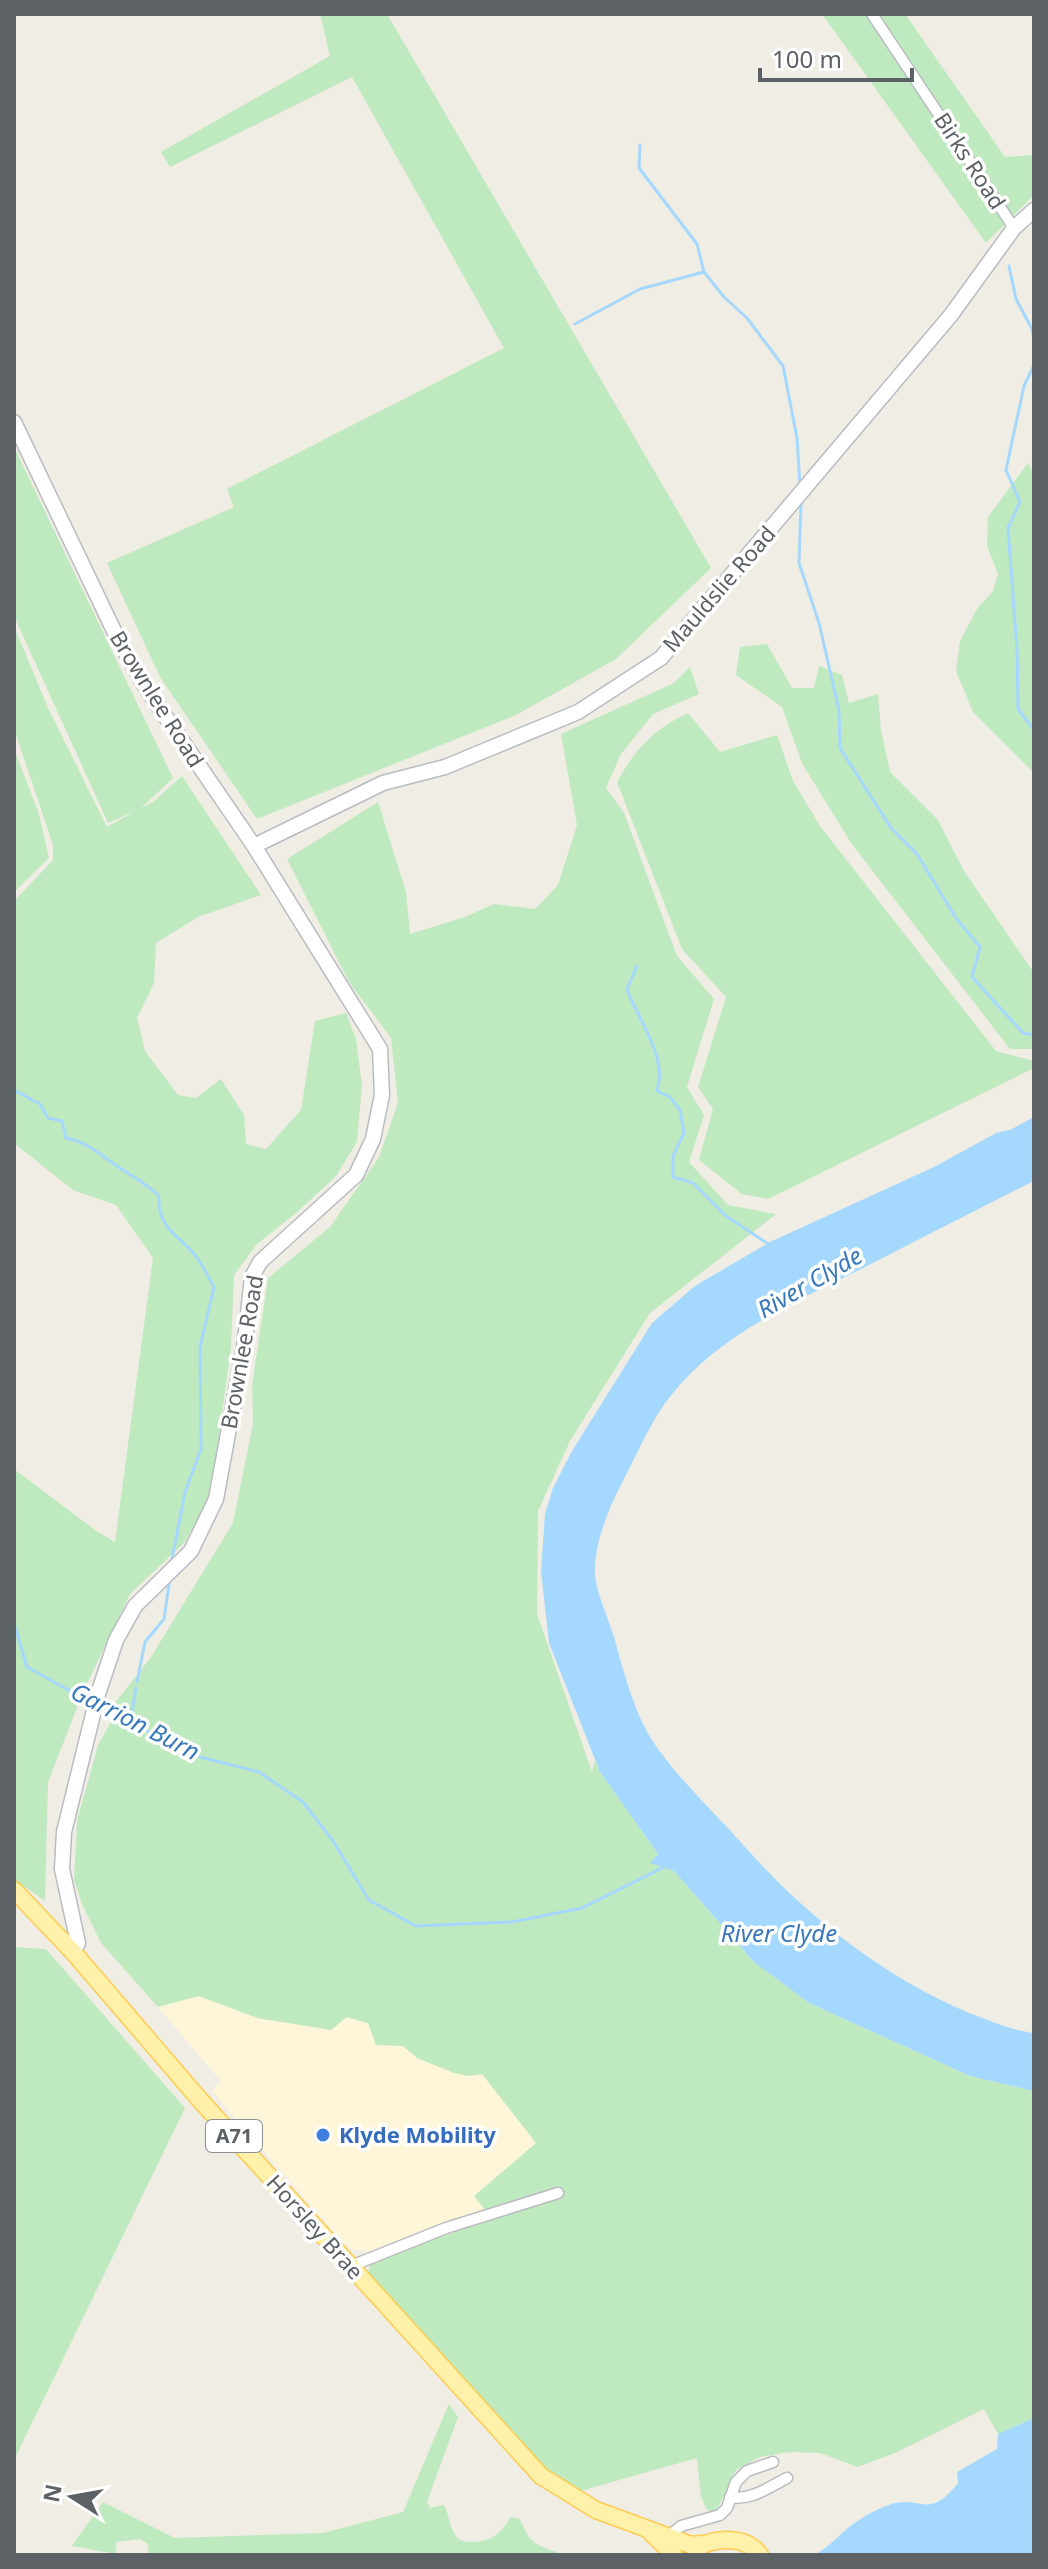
<svg xmlns="http://www.w3.org/2000/svg" width="1048" height="2569" font-family="'Noto Sans',sans-serif">
<style>
.commercial{fill:#fff6da}
.green{fill:#bfe9bf}
.water{fill:#a5d8ff}
.lines{fill:none;stroke-linecap:round;stroke-linejoin:round}
.stream{stroke:#a5d8ff;stroke-width:3}
.street-casing{stroke:#b9bcc1;stroke-width:13}
.secondary-casing{stroke:#b8bcc2;stroke-width:17}
.primary-casing{stroke:#fdcc51;stroke-width:19}
.street{stroke:#fff;stroke-width:10}
.secondary{stroke:#fff;stroke-width:14}
.primary{stroke:#fff1aa;stroke-width:16}
.shop-dot{fill:#3f7fe0;stroke:#fff;stroke-width:3}
.labels{text-anchor:middle;stroke-width:7;stroke-linejoin:round;paint-order:stroke}
.shield{fill:#fff;stroke:#8d9094;stroke-width:2}
.shield-label{font-size:20px;font-weight:bold;fill:#5c6166}
.street-label{font-size:22px;fill:#5c6166;stroke:#fff}
.shop-label{font-size:22px;font-weight:bold;fill:#366cbe;stroke:#fff;text-anchor:start}
.water-label{font-size:24px;font-style:italic;fill:#3978ba;stroke:#fff}
</style>
<rect width="100%" height="100%" fill="#f0ede4"/>
<path class="commercial" d="M199 1996 257 2018 331 2030 346 2017 368 2023 376 2045 403 2046 417 2058 468 2076 482 2074 537 2143 475 2196 492 2219 371 2262 366 2250H353L345 2245 212 2091 221 2081 158 2007Z"/>
<path class="green" d="M320 14H387L711 568 616 659 516 715 257 819 160 677 107 563 234 507 227 489 504 348 352 77 170 167 161 152 330 56Z
M822 14H905L1005 157 1034 155V195L986 243Z
M14 447 173 778 141 808 153 802 182 776 261 895 198 917 156 943 154 983 137 1018 145 1051 178 1095 196 1098 221 1079 244 1115 246 1144 266 1149 301 1110 315 1021 346 1013 356 1039 362 1086 357 1142 336 1176 295 1214 257 1244 234 1275 231 1347 211 1496 184 1543 130 1594 84 1690 48 1782 45 1901 14 1879V1469L95 1530 115 1542 153 1258 116 1205 73 1190 14 1143V901L53 860V845L14 729V626L48 708 107 827 135 811 108 823 14 616Z
M1028 463 1034 475V571L1032 584 1034 590V773L973 712 956 671 960 641 977 609 993 591 998 574 987 546 988 517Z
M767 644 792 688H814L819 666 842 675 849 703 878 694 881 730 890 772 938 820 964 871 1034 973V1049H1010L851 843 802 763 782 707 736 675 740 647Z
M690 667 699 694 653 714 621 754 606 788 624 813 677 956 714 999 687 1087 704 1115 689 1162 728 1205 776 1214 650 1313 570 1441 538 1511 537 1614 592 1772 595 1761 600 1772 658 1854 651 1863 674 1871 754 1962 809 2003 970 2076 1034 2091V2418L998 2434 984 2409 895 2453 858 2467 820 2453 789 2452 760 2457 736 2470 716 2512 707 2510 701 2497 697 2458 577 2492 543 2468 373 2284 368 2273 371 2262 492 2219 474 2196 536 2143 482 2074 468 2076 454 2073 417 2058 403 2046 376 2045 368 2023 347 2017 331 2030 257 2018 199 1996 158 2007 101 1943 82 1904 74 1880 77 1821 98 1745 112 1720 115 1703 151 1657 233 1523 253 1424 252 1385 268 1278 330 1227 379 1157 398 1103 391 1038 349 982 287 859 378 802 406 892 410 934 465 917 494 904 535 909 558 885 577 825 561 734 674 683Z
M688 713 720 752 777 735 793 781 820 826 996 1051 1034 1061V1068L768 1199 742 1194 699 1160 713 1109 698 1087 726 997 682 949 617 782C636 748 653 730 688 713Z
M14 749 39 814 49 858 14 892Z
M14 1947 46 1949 185 2108 14 2460Z
M449 2404 458 2417 427 2502 430 2508 444 2505C449 2515 450 2527 455 2535 459 2541 465 2542 472 2542 492 2542 501 2533 511 2517L520 2519C532 2548 537 2544 564 2555H148V2544L140 2539 116 2542V2554L72 2546 103 2502 175 2538 323 2533 403 2512Z"/>
<path class="water" d="M1034 1117V1181C976 1210 918 1240 861 1269 793 1303 716 1336 669 1398 651 1421 639 1450 625 1477 611 1503 593 1544 595 1575 597 1595 608 1617 614 1637 623 1669 634 1712 652 1740 678 1780 714 1811 745 1847 809 1919 893 1985 985 2019 1001 2025 1017 2031 1034 2033V2091L970 2076 809 2003 754 1962 674 1871 650 1863 658 1854 600 1772 549 1643 541 1571 545 1514 553 1488 572 1451 652 1323 695 1286 770 1242 934 1167 996 1133 1010 1130Z
M1034 2418V2555H813C826 2550 837 2537 848 2528 859 2519 873 2511 886 2506 920 2492 927 2523 958 2483L957 2472 997 2449 998 2434Z"/>
<g class="lines">
<path class="stream" d="M640 145 639 168 697 244 704 272 724 297 747 318 783 366 797 438 800 486
M1009 266 1016 299 1032 329 1034 340
M575 324 640 289 704 272
M1034 365 1024 386 1006 470 1020 502 1008 528 1017 650 1018 709 1034 730
M801 502 799 563 819 623 839 710 840 748 891 828 917 854 956 918 980 947 972 977 1023 1033 1034 1035
M637 966 627 989C638 1021 668 1056 657 1091L670 1097 680 1110 684 1133 673 1156V1177L693 1183 726 1216 770 1245
M14 1090 40 1104 48 1118 62 1121 66 1138C87 1142 99 1154 117 1166 131 1176 146 1183 159 1196 157 1231 181 1235 198 1259 204 1268 209 1278 214 1287L200 1347 201 1449 185 1492 172 1559
M14 1623 27 1667 92 1703
M137 1682 145 1642 164 1619 169 1584
M99 1707 200 1757 259 1772 303 1802 333 1841 369 1900 416 1926 512 1922 582 1908 666 1866
M130 1723 136 1688"/>
<defs>
<path id="street" d="M872 14 1014 228
M351 2266 446 2228 558 2193
M730 2497C751 2501 769 2487 787 2478
M669 2536 681 2526 720 2515 727 2508 736 2482 747 2471 773 2462"/>
<path id="secondary" d="M14 422 116 635 146 688 254 846 380 1049 382 1095 373 1139 356 1175 260 1262 252 1277 245 1341 216 1499 191 1551 135 1606 116 1640 98 1694 64 1832 62 1869 78 1943 73 1952
M254 846 383 783 445 767 578 712 661 658 951 315 1014 228 1034 210"/>
<path id="primary" d="M14 1890 73 1952 200 2100 541 2476 596 2510 691 2545 702 2544
M651 2533 674 2555
M695 2549C714 2537 746 2535 760 2555"/>
</defs>
<use href="#street" class="street-casing"/>
<use href="#secondary" class="secondary-casing"/>
<use href="#primary" class="primary-casing"/>
<use href="#street" class="street"/>
<use href="#secondary" class="secondary"/>
<use href="#primary" class="primary"/>
</g>
<circle class="shop-dot" cx="323" cy="2135" r="8"/>
<g class="labels">
<rect class="shield" x="206" y="2120" width="56" height="32" rx="6"/>
<g class="shield-label">
<text x="234" y="2143">A71</text>
</g>
<g class="street-label">
<text transform="translate(970 161) rotate(57)" y="8">Birks Road</text>
<text transform="translate(719 589) rotate(-49)" y="8">Mauldslie Road</text>
<text transform="translate(157 699) rotate(58)" y="8">Brownlee Road</text>
<text transform="translate(242 1352) rotate(-80)" y="8">Brownlee Road</text>
<text transform="translate(315 2227) rotate(48)" y="8">Horsley Brae</text>
</g>
<g class="shop-label">
<text x="339" y="2143">Klyde Mobility</text>
</g>
<g class="water-label">
<text transform="translate(810 1283) rotate(-30)" y="8">River Clyde</text>
<text transform="translate(135 1722) rotate(27)" y="8">Garrion Burn</text>
<text x="779" y="1942">River Clyde</text>
</g>
</g>
<rect width="1048" height="2569" fill="none" stroke="#5c6166" stroke-width="32"/>
<g transform="translate(72 2497) rotate(281)" stroke="#ffffff" stroke-width="6" paint-order="stroke">
<path d="M0-6L14 30L0 20L-14 30Z" fill="#5c6166"/>
<text y="-12" font-size="22" font-weight="bold" text-anchor="middle" fill="#5c6166">N</text>
</g>
<path d="M760 68v12h152v-12" fill="none" stroke="#5c6166" stroke-width="4"/>
<text x="772" y="68" font-size="24" fill="#5c6166" stroke="#ffffff" stroke-width="6" paint-order="stroke">100 m</text>
</svg>
